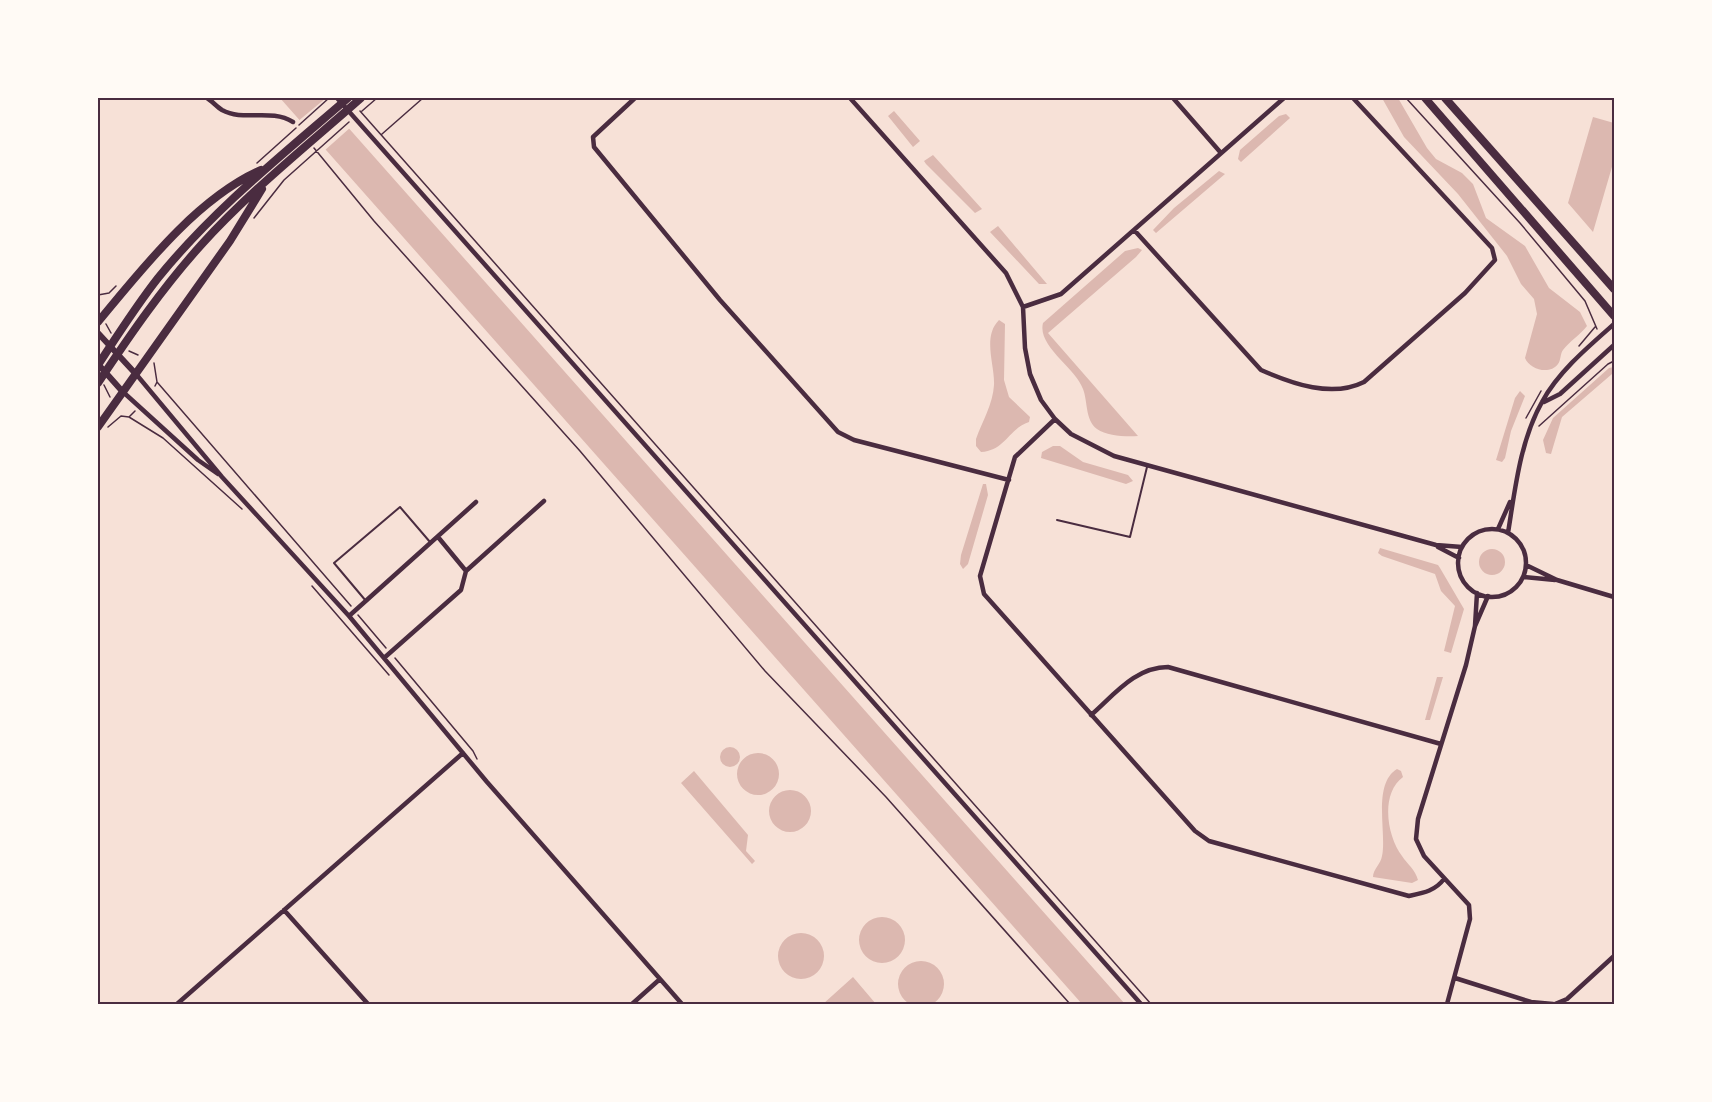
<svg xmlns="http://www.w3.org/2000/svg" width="1712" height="1102" font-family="'Exo 2',sans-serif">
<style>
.water{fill:#dcb8b0}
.pier{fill:#f7e1d7}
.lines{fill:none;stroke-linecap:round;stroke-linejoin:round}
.path{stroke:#4a2c40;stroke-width:1.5}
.service{stroke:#4a2c40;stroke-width:2}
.minor{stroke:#4a2c40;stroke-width:4.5}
.tertiary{stroke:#4a2c40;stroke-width:6}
.primary{stroke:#4a2c40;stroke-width:8}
.neatline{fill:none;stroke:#4a2c40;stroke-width:2}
</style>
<rect width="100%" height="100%" fill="#f7e1d7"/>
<path class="water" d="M280 98H322L1125 1004H1082Z
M1382 98H1398L1427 148 1436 159 1462 173 1473 184 1486 218 1525 246 1549 288 1580 312 1587 326C1580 335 1570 341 1563 350 1560 354 1561 360 1558 364 1550 375 1530 370 1525 358L1537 314 1534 299 1521 284 1507 256 1458 194 1404 137Z
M894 111 920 141 913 147 888 116Z
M1286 114 1290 118 1241 162 1238 159 1240 150 1279 116Z
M1593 117 1614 123V160L1593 232 1568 203Z
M933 155 982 209 975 213 926 164 924 161Z
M1219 171 1225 174 1156 233 1153 230 1174 208Z
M998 226 1047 284H1039L990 232Z
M1138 248 1142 250 1136 257 1048 333 1138 436C1126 437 1107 436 1097 429 1085 420 1088 402 1083 389 1076 368 1037 346 1043 323L1125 251Z
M999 320 1005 324 1004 380 1009 397 1030 417 1029 422C1008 429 1006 450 981 452L976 446V439C982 422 993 404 994 385 995 365 982 337 999 320Z
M1614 367V376L1612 374 1562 417 1551 454 1546 453 1543 440 1553 418 1609 368Z
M1520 391 1525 396 1511 431 1505 458 1502 462 1496 460 1515 398Z
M1053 446H1060L1083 462 1128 475 1133 481 1126 484 1041 458 1042 452Z
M983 484H986L988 495 968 564 963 569 960 564 961 555Z
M1380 548 1438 565 1440 568 1464 609 1451 653 1444 651 1455 606 1441 591 1435 574 1382 556 1378 553Z
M1479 562a13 13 0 1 1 26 0a13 13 0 1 1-26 0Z
M1437 677H1443L1430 720H1425Z
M720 757a10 10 0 1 1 20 0a10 10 0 1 1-20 0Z
M737 774a21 21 0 1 1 42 0a21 21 0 1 1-42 0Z
M1397 769 1401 771 1403 777C1380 794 1387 836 1402 856 1408 865 1415 869 1418 880L1412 883 1373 877C1373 869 1381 864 1382 856 1387 834 1372 784 1397 769Z
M694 771 748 835 746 851 755 861 752 864 681 783Z
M769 811a21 21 0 1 1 42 0a21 21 0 1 1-42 0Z
M859 940a23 23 0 1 1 46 0a23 23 0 1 1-46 0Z
M778 956a23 23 0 1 1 46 0a23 23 0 1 1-46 0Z
M898 984a23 23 0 1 1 46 0a23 23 0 1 1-46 0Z
M853 977 876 1004H823Z"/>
<path class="pier" d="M326 98 351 127 324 151 297 122Z"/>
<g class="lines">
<path class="path" d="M1406 98 1520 223 1585 301 1597 329
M360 111 1151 1004
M362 111 377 98
M299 125 329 98
M382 134 423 98
M314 148 374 221 580 451 765 671 886 797 1070 1004
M257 163 296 128
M254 218 284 180 349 122
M98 295 109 293 116 286
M106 324 111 333
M1579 346 1595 327
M129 351 138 355
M154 363 157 382 155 386
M157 382 351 606
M104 385 110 397
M129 417 163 438 242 509
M1526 418 1541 391
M1539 426 1608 364 1614 361
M108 427 121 416 129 417 135 411
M312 586 389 675
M358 615 386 648
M395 658 473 751 477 759"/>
<path class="service" d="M1057 520 1130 537 1147 467
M366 601 334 563 400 507 430 542"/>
<path class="minor" d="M207 98C212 101 217 107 222 110 244 122 270 108 293 122
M337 98 1141 1004
M635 98 593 137 594 147 720 300 838 432 854 440 1009 480
M850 98 1006 273 1023 307 1025 348 1030 374 1041 400 1055 419 1071 434 1114 456 1436 545 1462 547
M1173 98 1221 153
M1135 231 1261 370C1293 384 1332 398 1364 382L1465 293 1495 260 1492 248 1353 98
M1023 307 1061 294 1284 98
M136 374 222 477 349 616 487 782 682 1004
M122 391 198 460 218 474
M1544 402 1560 394 1614 345
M1055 419 1015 457 980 576 984 594 1195 831 1209 841 1409 896C1423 893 1435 891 1444 879
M1498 529 1510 502
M1458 563a34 34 0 1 1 68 0a34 34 0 1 1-68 0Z
M1508 533C1515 490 1520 441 1542 402 1558 372 1589 346 1614 324
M438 537 466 571
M1438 547 1459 558
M1526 565 1557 580 1614 597
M1523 577 1555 580
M349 616 476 502
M1475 626 1488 596
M384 658 461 590 466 571 544 501
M1091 715C1114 695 1135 667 1168 667L1441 744
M284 910 368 1004
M1455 978 1531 1002 1553 1004
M177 1004 463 753
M632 1004 660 979
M1447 1004 1470 919 1469 905 1424 856 1416 839 1418 819 1466 665 1475 626 1477 593
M1555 1004 1567 999 1614 956"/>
<path class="tertiary" d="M98 333 134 372
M98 364 122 391"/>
<path class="primary" d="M1425 98 1614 316
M1445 98 1614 289
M98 322C142 269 197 198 261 170
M98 365C117 336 136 306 158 278 213 210 282 155 348 98
M98 383C130 335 163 287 202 244 250 191 308 145 361 98
M98 427 230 241 262 189"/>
</g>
<rect width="1712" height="1102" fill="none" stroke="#fffaf5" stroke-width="198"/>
<rect x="99" y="99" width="1514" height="904" class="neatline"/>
</svg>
